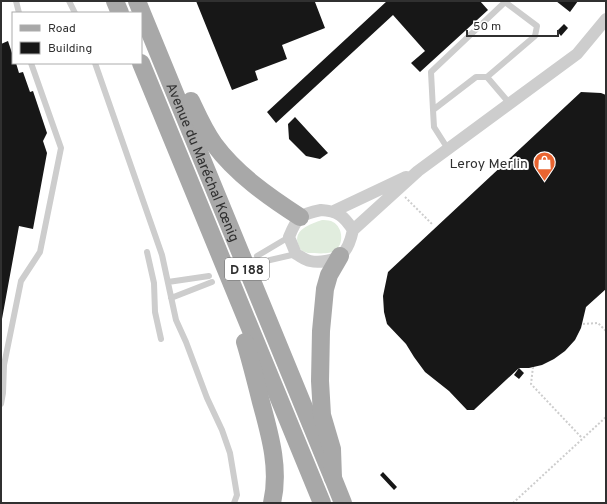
<svg xmlns="http://www.w3.org/2000/svg" width="607" height="504" font-family="Overpass,sans-serif">
<style>
.green{fill:#e1edde}
.building{fill:#171717}
.lines{fill:none;stroke-linecap:round;stroke-linejoin:round}
.path{stroke:#cdcdcd;stroke-width:2;stroke-dasharray:2 2;stroke-linecap:butt}
.service{stroke:#cdcdcd;stroke-width:6}
.minor{stroke:#cdcdcd;stroke-width:12}
.primary{stroke:#a8a8a8;stroke-width:18}
.labels{text-anchor:middle;stroke-width:4;stroke-linejoin:round;paint-order:stroke}
.shield{fill:#fff;stroke:#6e6e6e;stroke-width:1}
.shield-label{font-size:13px;font-weight:bold;fill:#303030}
.street-label{font-size:14px;fill:#303030;stroke:#fff}
.poi-label{font-size:14px;fill:#303030;stroke:#fff;text-anchor:end}
</style>
<rect width="100%" height="100%" fill="#fff"/>
<path class="green" d="M322 220C324 220 328 220 331 221 342 225 345 242 336 250 330 255 316 253 308 253 304 252 300 250 299 246 291 230 311 224 322 220Z"/>
<path class="building" d="M196 1H317L315 2 325 28 282 45 287 59 255 71 258 80 232 90Z
M387 1H480L488 10 420 72 411 63 425 51 393 15 276 123 267 112Z
M556 1H578L570 12Z
M564 24 568 28 561 36 557 31Z
M8 41 13 56V63H16L19 73 23 72 30 92 33 91 47 133 43 141 47 153 33 229 19 226 2 319 1 44Z
M581 92 601 93 606 95V289L586 307 581 328 575 340 565 351 554 359 542 365 529 368H519L476 408 474 410H467L449 391 425 372 414 357 406 344 387 324 384 312 383 296 388 272Z
M295 117 328 153 320 159 306 156 289 139 288 124Z
M519 368 524 373 519 379 514 375Z
M383 472 397 487 394 490 380 475Z"/>
<g class="lines">
<path class="path" d="M405 197 433 225
M583 324 598 323 606 331
M533 367 531 384 582 438
M513 503 606 417"/>
<path class="service" d="M16 1 19 13
M69 1 75 13
M95 63 162 255 176 320 186 342 207 398 222 430 230 453 237 495 234 503
M433 110 431 72 505 2 537 26 535 36 487 77
M448 149 434 127 433 110 476 77H487L510 104
M147 252 154 283 155 312 161 339
M257 256 289 237
M257 263 296 254
M168 282 209 276
M171 298 212 282
M1 404 3 393 4 365 21 281 40 252 61 148 31 63"/>
<path class="minor" d="M321 210C338 211 344 216 353 230 351 239 348 250 341 255 333 261 319 263 310 261 305 260 300 256 296 254L289 237C297 217 300 214 321 210Z
M334 211 406 177
M353 230 418 171 577 54 606 19"/>
<g class="primary">
<path d="M115 1 120 13"/>
<path id="s1" d="M137 1 333 478"/>
<path d="M141 63 322 503"/>
<path d="M191 101C198 116 204 130 214 144 236 174 269 197 300 217"/>
<path d="M340 256 329 275 325 289 321 331 320 381 322 415 332 449 333 478 343 503"/>
<path d="M245 342C251 362 256 382 261 402 270 435 280 469 272 503"/>
</g>
</g>
<defs>
<symbol id="shop-pin" viewBox="-11 -11 22 30"><path d="M0 17L-7.5 6A9.5 9.5 0 1 1 7.5 6Z" fill="#e96430" stroke="#fff"/><path d="M-5-2.5h2.3a2.7 3.5 0 0 1 5.4 0H5L5.5 6h-11ZM-1.5-2.5h3a1.5 2.3 0 0 0-3 0Z" fill="#fff"/></symbol>
</defs>
<g fill-rule="evenodd">
<use href="#shop-pin" x="532" y="150" width="25" height="34"/>
</g>
<g class="labels">
<rect class="shield" x="225" y="258" width="44" height="22" rx="3"/>
<g class="shield-label">
<text x="247" y="274">D 188</text>
</g>
<g class="street-label">
<text dy="5" stroke="none"><textPath href="#s1" startOffset="174">Avenue du Maréchal Kœnig</textPath></text>
</g>
<g class="poi-label">
<text x="528" y="168">Leroy Merlin</text>
</g>
</g>
<rect width="607" height="504" fill="none" stroke="#303030" stroke-width="4"/>
<rect x="12" y="12" width="130" height="52" fill="#ffffff" stroke="#acacac"/>
<rect x="20" y="25" width="20" height="6" fill="#a8a8a8" stroke="#acacac"/>
<text x="48" y="32" font-size="12" fill="#303030">Road</text>
<rect x="20" y="42" width="20" height="12" fill="#171717" stroke="#acacac"/>
<text x="48" y="52" font-size="12" fill="#303030">Building</text>
<path d="M467 30v6h91v-6" fill="none" stroke="#303030" stroke-width="2"/>
<text x="473" y="30" font-size="12" fill="#303030" stroke="#ffffff" stroke-width="3" paint-order="stroke">50 m</text>
</svg>
